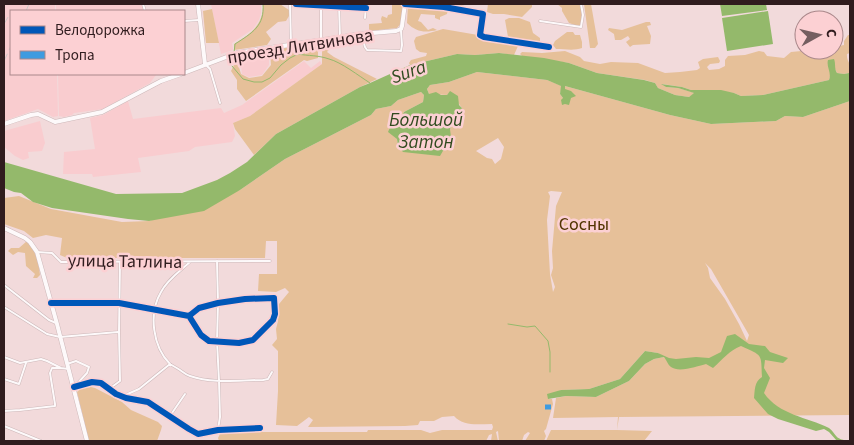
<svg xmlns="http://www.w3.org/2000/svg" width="854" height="445" font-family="'Source Sans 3',sans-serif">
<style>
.built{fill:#f9cccf}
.green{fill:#e6c099;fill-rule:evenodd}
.water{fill:#94b96b}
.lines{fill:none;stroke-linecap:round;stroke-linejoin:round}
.stream{stroke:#94b96b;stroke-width:1}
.street-casing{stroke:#cdb8b9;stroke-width:3}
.secondary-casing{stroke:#cdb8b9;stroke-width:5}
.street{stroke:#fdf9fa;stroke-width:2}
.secondary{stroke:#fdf9fa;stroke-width:4}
.rail{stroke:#cec8c8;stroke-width:1;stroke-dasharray:8 4;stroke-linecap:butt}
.quiet{stroke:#3e9be0;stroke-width:5;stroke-dasharray:10 5;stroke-linecap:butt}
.cycleway-casing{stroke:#fcd0d3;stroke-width:9}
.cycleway{stroke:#0057b8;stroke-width:6}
.labels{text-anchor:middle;stroke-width:5;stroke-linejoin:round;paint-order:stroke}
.street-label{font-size:18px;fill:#301c1e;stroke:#fcd0d3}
.park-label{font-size:18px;fill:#523400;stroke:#fcd0d3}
.water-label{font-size:19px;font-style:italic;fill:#314b1f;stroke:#fcd0d3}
</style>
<rect width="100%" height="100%" fill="#f2dadb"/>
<path class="built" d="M4 4H55V11H11V74H57L58 116 53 117 38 109 4 121Z
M56 4H143L144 11H56Z
M211 4H261V13L259 20 253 29 232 43 233 50 221 54Z
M269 51V65L262 75 249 77 242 74 240 57 241 56Z
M304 61 311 68 320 61 322 64 250 116 233 123 235 136 232 142 195 147 189 151 138 158 141 172 93 177 92 174H63L64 152 95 149 90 118 103 115 128 101 133 119 221 108 224 113 242 105Z
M58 74H156V75L150 83 103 109 74 113 72 115 64 117 59 116Z
M40 121 45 143 42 151 28 152 29 158 23 160 15 156 4 147V131Z"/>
<path class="green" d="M263 4H280L289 10V16L286 21 278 22 266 32 271 39 267 45 234 50V44C250 35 264 24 263 4Z
M389 4H403L402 22 397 28 369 31V24L382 23 381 19 382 16 387 18 388 15 392 14V4Z
M408 4H468L461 6 449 5 447 14 440 17V20L435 18V15L421 14 418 21 421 22 428 30 433 28 437 30C425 33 416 32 407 23Z
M488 4H532V7L522 17 504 14H493L487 12Z
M557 4H581L582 9 581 25 578 26 569 23 562 11V8Z
M584 4H591L598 44 595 48H590Z
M212 9 219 43H206L203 11Z
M509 18H519L530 22 533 33 540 38V43C529 44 518 41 508 37L505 20Z
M646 22H650L651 25 647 26 651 36 650 44 633 45 630 47 626 42 630 39 628 36 621 40H615L614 34 608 30 609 28 622 30Z
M443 29 478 35 484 38 504 40 517 43 518 46 514 55 499 53 475 55 457 54 410 65 409 63 411 60 426 56 427 53 420 52 416 49 414 41 416 37Z
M567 32H573L575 35H580L582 42V48C574 51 565 49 556 49L553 45 555 41Z
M848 35H850V53L847 54C846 62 853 64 849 73L844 74 837 73 835 69 834 64 829 80 763 95 741 96 734 93 691 90 682 87 662 84 666 87 678 88 695 93 689 97 675 95 658 88 655 83 645 80 597 73 569 63 522 56 520 54 522 52 542 53 565 51 580 57 584 61 600 64 611 62 638 63 665 73 680 72 697 70 700 68 698 62 703 59 718 57 720 61 719 63 710 64 707 67 709 70 719 69 725 66V60L728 56 745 55 759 51 764 52 767 56 784 58 791 52 812 50H834V47L844 45V41Z
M336 41 327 52 334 57 377 79 360 87 276 134 254 155 235 129 233 123 250 116 322 64V45L328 42Z
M318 44V58L307 61 304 60 246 101 237 89V80L231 71 234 65 238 64 241 74 249 78 262 76 271 65 270 50Z
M477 72 547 80 562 86 560 94 563 98 562 105 565 86 670 115 711 124 776 121 785 116 803 117 850 101V415L619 417 617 430 652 431 644 441H546L551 430H617L618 417 553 418 556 398 566 396 596 397 629 381 645 364 654 359 664 357 658 353 645 351 620 379 589 389 561 390 548 399H552L553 404 546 429 544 431 546 436 544 441H525L530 433 528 432 524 435 522 441H499L498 431 496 432 498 441H491L492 434 489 435 486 441H219L218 438 220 434 225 432H367L368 430H421L430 433 442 430H492L493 427 492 424C478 424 464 427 454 416L442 417 434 421H420L418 425 405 426 308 427 313 420 309 417 297 426 276 425 278 391V351L272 345 277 339 276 329 278 321 279 304 289 292 285 288 276 292 258 291 259 274H277V241H266L265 258H67L60 255 62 238 46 235 33 238 24 231 4 224V198L19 196 51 209 122 222 149 221 240 190 285 159 371 115 376 109 391 106 398 100 421 92 424 95 423 102 404 112 399 121 391 125 397 139 398 146 450 129 462 108 450 92 447 95 429 94 427 89 430 85 449 82ZM498 138 504 147 501 159 495 164 492 159 487 158 476 151ZM551 191 562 192 556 206 552 251 553 268 551 275 555 287 553 292 550 274 547 220 550 196 548 192ZM705 263 711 269 749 335 747 341 739 324 725 299 710 278 708 268Z
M27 241C35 249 39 263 40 275L37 278H33L35 274 26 266 25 253 18 252 13 255 8 251 11 248H19Z
M91 387 95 388 122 402 131 410 158 422 162 426 161 430 157 441H89L77 392 80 389Z"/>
<path class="water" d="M720 4H766L767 10 722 16Z
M768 11 773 44 727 51 722 18Z
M499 53 544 58 569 63 597 73 644 80 655 83 658 88 675 95 689 97 694 93 678 88 666 87 661 84 682 87 691 90H721L734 93 741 96 763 95 829 80C832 73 826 67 828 60L834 59C836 64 834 68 837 73L844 74 849 73 850 71V101L803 117 785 116 776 121 711 124 670 115 565 86V89L571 91 576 96 571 98 569 105 565 104 562 105 561 100 563 98 560 94 561 86 547 80 477 72 449 82 430 85 427 89 429 94 436 92 441 95H447L450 91 458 96 459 105 462 108 450 129 451 137 440 156 403 152 398 146 397 139 388 132 391 125 399 121 404 112 423 102 424 95 421 92 398 100 391 106 376 109 371 115 285 159 240 190 204 211 149 221 128 219 52 208 33 202 21 193 14 192 4 188V162L116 194 182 193 217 180 230 173 247 162 276 134 360 87 370 83 410 65 457 54 475 55Z
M735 334 749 344 765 346 770 352 788 358 783 363 765 360 764 368 770 378 764 393C779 415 807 417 829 428 833 431 834 434 837 437 839 439 844 440 847 441H837L829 432 824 429 816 431 778 419 768 414 754 398C755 390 754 382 762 377 761 353 763 356 741 346 730 350 722 360 713 368L706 364C698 366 679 373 671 367 668 365 666 359 664 357L654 359 645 364 629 381 596 397 566 396 548 399 547 394 561 390 589 389 620 379 645 351 658 353 669 358 676 359 696 357 709 358 721 352 727 336Z"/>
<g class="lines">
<path class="stream" d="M234 53 235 44C252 33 265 26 263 4
M231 63 233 56
M232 66 243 79 254 82H262L270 78 281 65 290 58 298 54C308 56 318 55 329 59 341 62 359 76 370 83
M508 324 527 327 535 326 548 341 550 352V372"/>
<defs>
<path id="street" d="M143 4 145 11
M290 4 291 44
M296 4 366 8
M339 4 340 38
M405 4 444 7 483 14 480 35 484 37 549 47
M365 18 366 4
M184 21 199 20
M540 21 581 27 583 15 581 4
M361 34 365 47 367 50 401 51 402 45 401 31
M321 40V5
M207 66 210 69 220 103
M37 252 52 253 61 262 270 261
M217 261 218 303 217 341 219 381 220 417 218 429
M190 262C180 271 167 280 161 292 148 314 153 347 170 364 173 366 177 368 180 370 183 372 186 375 190 376 213 384 239 380 263 380L268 379 272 372
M4 285 49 320 56 323
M51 303H119L189 316 201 335 209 341 239 343 253 340 273 320 275 314 274 298 245 299 218 303 199 308 189 316
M4 307 47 334 60 337 118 332
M4 357 20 363 41 359 47 361 61 368 69 369
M67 364 76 361 89 367 87 373 75 386
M4 379 19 384 26 363
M74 387 92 382 101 383 116 394 126 398 148 402 154 406 189 429 198 434 218 430 260 428
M109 389 120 381 119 332 120 262
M123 396 139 389 170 364
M4 411 20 410 55 406V404L50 373 52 368H61
M170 416 185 394
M4 426 41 441"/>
<path id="secondary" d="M198 4 205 64
M184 73 237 53 361 34 396 31 401 29 402 26 405 4
M4 124 31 115 38 114 55 122 102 112 161 81 181 74
M4 228 25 238 30 242 37 252 57 324 87 441"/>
</defs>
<use href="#street" class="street-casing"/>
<use href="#secondary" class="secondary-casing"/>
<use href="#street" class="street"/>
<use href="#secondary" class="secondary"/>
<path class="rail" d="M26 11 29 4
M4 24 11 12
M4 61 11 46"/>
<path class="quiet" d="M545 407H551"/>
<defs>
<path id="cycleway" d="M296 4 366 8
M405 4 444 7 483 14 480 35 484 37 549 47
M51 303H119L189 316 201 335 209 341 239 343 253 340 273 320 275 314 274 298 245 299 218 303 199 308 189 316
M74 387 92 382 101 383 116 394 126 398 148 402 154 406 189 429 198 434 218 430 260 428"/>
</defs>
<use href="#cycleway" class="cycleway-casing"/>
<use href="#cycleway" class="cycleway"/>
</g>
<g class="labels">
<g class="street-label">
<text transform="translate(300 46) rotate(-9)" y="6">проезд Литвинова</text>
<text transform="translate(125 261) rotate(1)" y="6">улица Татлина</text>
</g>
<g class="park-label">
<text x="584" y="230">Сосны</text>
</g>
<g class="water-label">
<text transform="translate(408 71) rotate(-20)" y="7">Sura</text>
<text x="426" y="126">Большой<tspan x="426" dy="22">Затон</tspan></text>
</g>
</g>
<rect width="854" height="445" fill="none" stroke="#301c1e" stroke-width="10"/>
<rect x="10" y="10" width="175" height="65" fill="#fcd0d3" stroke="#aa888b"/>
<rect x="20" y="26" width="25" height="8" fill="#0057b8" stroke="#aa888b"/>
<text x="55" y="35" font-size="15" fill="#301c1e">Велодорожка</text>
<rect x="20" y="51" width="25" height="8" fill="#3e9be0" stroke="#aa888b"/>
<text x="55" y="60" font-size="15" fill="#301c1e">Тропа</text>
<g transform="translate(819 35) rotate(82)"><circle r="24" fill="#fcd0d3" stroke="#aa888b"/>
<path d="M0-4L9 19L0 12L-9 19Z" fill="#745e60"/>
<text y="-8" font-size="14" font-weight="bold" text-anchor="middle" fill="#301c1e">С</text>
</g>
</svg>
